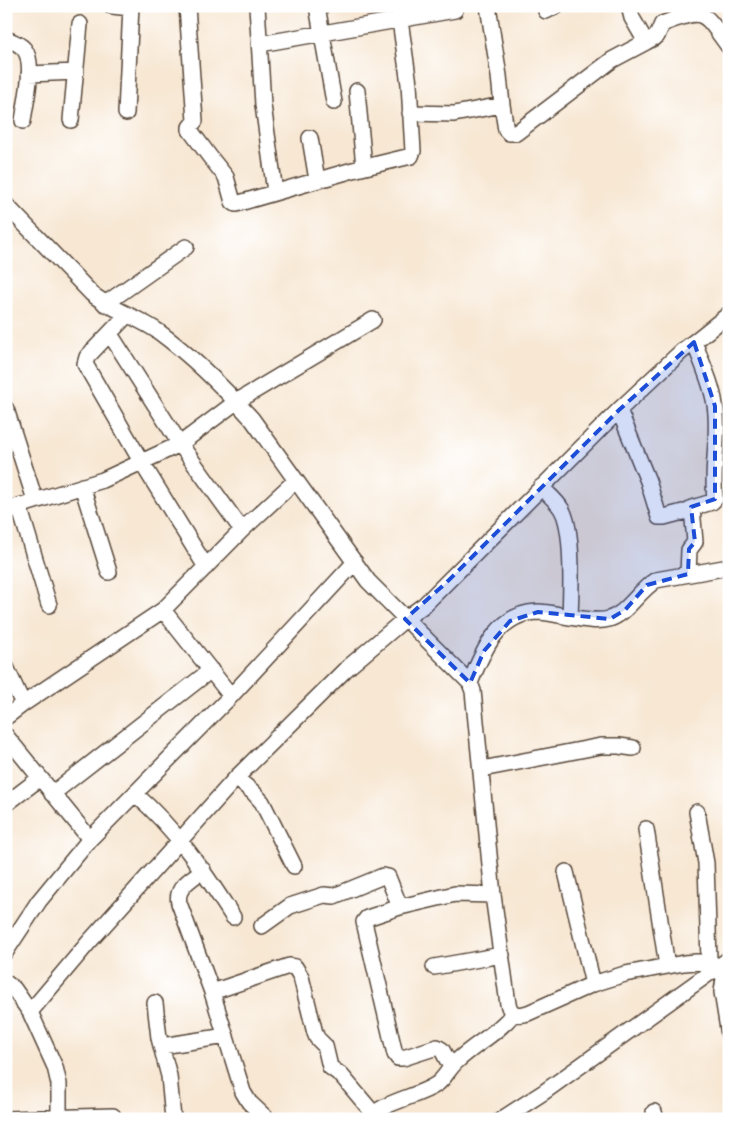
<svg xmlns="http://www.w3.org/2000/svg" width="735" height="1125" font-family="Alegreya,serif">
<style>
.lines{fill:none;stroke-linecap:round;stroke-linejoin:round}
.minor-casing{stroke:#574639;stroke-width:18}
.minor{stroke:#fff;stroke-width:15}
.marked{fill:#1d4ed8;fill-opacity:0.2;stroke:#1d4ed8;stroke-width:4;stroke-dasharray:10 6;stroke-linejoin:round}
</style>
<rect width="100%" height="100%" fill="#fff"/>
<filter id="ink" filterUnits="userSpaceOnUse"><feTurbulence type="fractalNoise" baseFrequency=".02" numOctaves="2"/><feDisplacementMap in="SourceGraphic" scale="10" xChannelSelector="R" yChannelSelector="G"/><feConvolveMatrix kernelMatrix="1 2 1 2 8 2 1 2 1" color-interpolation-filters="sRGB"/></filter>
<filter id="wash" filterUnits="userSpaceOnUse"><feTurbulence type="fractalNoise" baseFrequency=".0096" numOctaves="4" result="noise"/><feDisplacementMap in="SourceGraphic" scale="20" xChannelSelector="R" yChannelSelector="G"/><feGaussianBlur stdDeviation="1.12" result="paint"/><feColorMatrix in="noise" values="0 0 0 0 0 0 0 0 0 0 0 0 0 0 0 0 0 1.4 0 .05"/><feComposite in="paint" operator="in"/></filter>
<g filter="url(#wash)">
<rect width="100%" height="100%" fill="#f7e7d3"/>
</g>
<g filter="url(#ink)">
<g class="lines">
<defs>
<path id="minor" d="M112 6 131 8
M187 6 195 121 190 127V130L210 157 226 177 233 202 236 204 353 170 411 156 413 151 409 84 398 6
M257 6 263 105 275 192
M317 6 334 102
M546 11 556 6
M6 39C12 41 20 44 24 49 36 63 25 104 23 121
M646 42 657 36 662 24C707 7 702 11 729 47
M260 44 455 10
M29 74 76 72
M357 91 364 167
M502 105 506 130 509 133H516L612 60 646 42 632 18 629 6
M126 113 131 6
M410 113 454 114 502 105 499 76 488 6
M71 120 80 24
M310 138 317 180
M6 205 92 294C112 310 138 317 159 332 193 357 224 388 252 419L368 581 470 683 473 691 493 895 508 1004C511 1015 517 1016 528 1013L593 984 625 974 684 963 709 961 718 967 724 978 722 992 729 1035
M105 304 186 247
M127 315 87 357 85 364 142 463 206 567
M110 334 180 444 242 530
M6 409 35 500
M619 410 648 481 659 517H664L683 512
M82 486 109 572
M541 487C548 494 557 501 562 510 574 531 571 592 570 617
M19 506 49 605
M6 510 103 480 180 444 236 402 373 320
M688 574 689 550 695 542 692 508 712 502 715 499C711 468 720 436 715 405 712 384 702 363 694 342L729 314
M163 610 231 696
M6 667 23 704
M470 683C482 653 498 613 537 612 545 612 555 614 564 616 577 618 596 623 609 619 627 614 638 591 656 580L729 567
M6 717 23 704 163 610 242 530 295 481
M6 736 90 839
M482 769 601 746H619L633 748
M236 778 253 792 262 802 294 866
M52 794 211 670
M135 794C175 828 205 873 233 917
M6 804 40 778
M697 812 706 863 709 961
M646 829 667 966
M203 870C192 879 175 887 179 903L212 992 243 1092 249 1102 267 1119
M566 872 593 984
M400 907 367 918 364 922 395 1054 398 1058H403L437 1047 442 1050 451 1067
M262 926 290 906 324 895 334 896 383 876 388 877 400 907 455 894 493 895
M6 951 39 901 90 839 231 696 355 562
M434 967 502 955
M6 983 14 989 30 1012 89 942 236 778 345 670 405 619 424 605 619 410 682 351 694 342
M212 992 289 966 295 967 301 977 315 1033 317 1038 325 1046 330 1067 341 1075 373 1113
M155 1003 159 1038 169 1076 173 1119
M30 1012 55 1067 59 1084V1119
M162 1046 226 1036
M654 1112 656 1119
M6 1119 113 1116
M368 1119C386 1100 416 1098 437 1084 445 1078 449 1068 457 1061 475 1044 498 1033 513 1014
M502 1119 544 1092 729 959"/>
</defs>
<use href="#minor" class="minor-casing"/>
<use href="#minor" class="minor"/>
</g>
</g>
<path class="marked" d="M694 342 715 406V499L691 507 695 542 689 549 688 574 647 585 625 610 610 619 538 612 510 621 484 651 470 683 405 619 446 583 619 410Z"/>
<rect width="735" height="1125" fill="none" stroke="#fff" stroke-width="25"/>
</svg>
